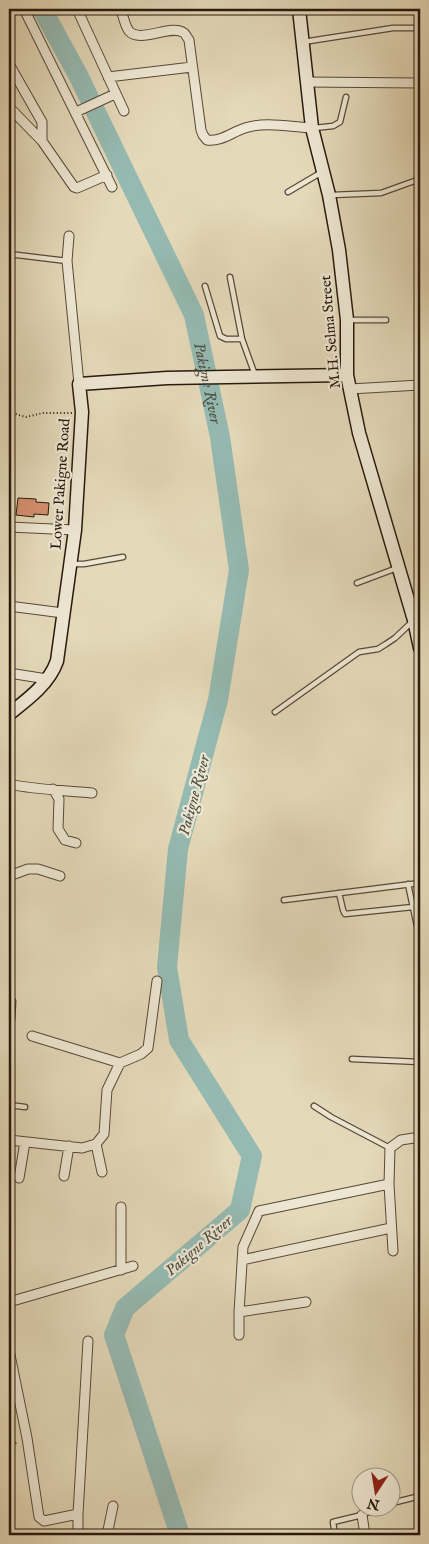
<svg xmlns="http://www.w3.org/2000/svg" width="429" height="1544" font-family="'IM FELL English',serif">
<style>
.lines{fill:none;stroke-linecap:round;stroke-linejoin:round}
.river{stroke:#95bab2;stroke-width:20}
.building{fill:#d4906f;stroke:#28190d}
.lane-casing{stroke:#574938;stroke-width:7}
.street-casing{stroke:#574938;stroke-width:11}
.secondary-casing{stroke:#28190d;stroke-width:15}
.path{stroke:#28190d;stroke-width:2;stroke-dasharray:1 2.5;stroke-linecap:butt}
.lane{stroke:#ede6d2;stroke-width:4.5}
.street{stroke:#ede6d2;stroke-width:9}
.secondary{stroke:#ede6d2;stroke-width:12}
.labels{text-anchor:middle;stroke-width:4.5;stroke-linejoin:round;paint-order:stroke}
.street-label{font-size:15px;fill:#28190d;stroke:#ede6d2}
.water-label{font-size:16px;font-style:italic;fill:#4e5147;stroke:#ede6d2}
</style>
<rect width="100%" height="100%" fill="#e4d9b9"/>
<filter id="stains"><feTurbulence type="fractalNoise" baseFrequency=".004" numOctaves="4"/><feColorMatrix values="0 0 0 0 .2 0 0 0 0 .09 0 0 0 0 .02 0 0 0 .5 -.17"/></filter>
<radialGradient id="worn" r=".72"><stop offset=".6" stop-color="#630" stop-opacity="0"/><stop offset="1" stop-color="#630" stop-opacity=".3"/></radialGradient>
<g class="lines">
<path class="river" id="s1" d="M42 9 78 75 194 315 220 437 239 570 218 700 178 849 167 967 179 1040 252 1156 240 1210 125 1308 114 1335 180 1535"/>
</g>
<path class="building" d="M18 498 36 499V502L49 503 48 515 34 514V517L16 515Z"/>
<g class="lines">
<defs>
<path id="lane" d="M303 42 393 28H420
M314 128 333 126 340 122 346 97
M288 192 322 172
M332 195 381 193 420 179
M9 254 67 261
M230 277 242 339 255 375
M205 286 220 336 226 339H242
M348 320H386
M72 564H84L123 557
M357 583 397 568
M275 712 359 652 378 649 386 644 395 638 413 621
M408 884 420 940
M339 893 343 910 345 914 413 907
M284 900 420 883
M9 999 13 1001 12 1019
M352 1059 420 1062
M9 1105 25 1107
M314 1106 331 1117 390 1148
M392 1503 420 1496
M335 1535 333 1522 362 1515 382 1506"/>
<path id="street" d="M24 9 112 187
M77 9 124 111
M121 9C123 16 125 26 129 31 140 44 172 23 184 33 185 33 188 39 189 40L201 130 203 135 207 140C221 142 232 132 245 128 265 121 291 127 312 128
M9 64 42 122V141
M108 77 192 67
M307 82 420 83
M9 107 42 141 74 187 77 188 107 175
M76 112 115 94
M69 236 67 261 79 384
M350 389 420 385
M9 527 75 530
M9 606 63 613
M9 673 47 679
M9 784C36 790 64 790 92 793
M53 789 59 799 58 829 65 840 76 843
M9 876 28 869H38L60 876
M120 1063 141 1054 148 1048 157 981
M9 1140 82 1148 96 1144 104 1134 107 1090 120 1063 32 1036
M96 1144 102 1172
M64 1176 69 1146
M19 1178 25 1142
M393 1251 389 1184 390 1148 401 1140 420 1137
M242 1260 391 1228
M121 1270V1207
M9 1302 133 1266
M239 1312 306 1302
M239 1335V1312L243 1247 259 1211 389 1184
M9 1350 27 1438 39 1517 44 1521 78 1514
M362 1515 365 1535
M78 1535V1514L88 1341
M107 1535 113 1506"/>
<path id="secondary" d="M299 9 312 128 329 195 339 250 347 320V375L359 433 414 620 420 648
M9 714C27 700 49 684 57 661L75 530 82 412 79 384 167 378 347 375"/>
</defs>
<use href="#lane" class="lane-casing"/>
<use href="#street" class="street-casing"/>
<use href="#secondary" class="secondary-casing"/>
<path class="path" d="M9 412 26 417 43 413H72
M9 1425 14 1424
M9 1446 18 1442"/>
<use href="#lane" class="lane"/>
<use href="#street" class="street"/>
<use href="#secondary" class="secondary"/>
</g>
<g class="labels">
<g class="street-label">
<text transform="translate(330 332) rotate(-95)" y="5">M.H. Selma Street</text>
<text transform="translate(60 484) rotate(-86)" y="5">Lower Pakigne Road</text>
</g>
<g class="water-label">
<text dy="6" stroke="none"><textPath href="#s1" startOffset="411">Pakigne River</textPath></text>
<text transform="translate(193 795) rotate(-75)" y="6">Pakigne River</text>
<text transform="translate(198 1245) rotate(-41)" y="6">Pakigne River</text>
</g>
</g>
<rect width="429" height="1544" fill="none" stroke="#e4d9b9" stroke-width="30"/>
<rect x="10" y="10" width="409" height="1524" fill="none" stroke="#28190d" stroke-width="2.5"/>
<rect x="15" y="15" width="399" height="1514" fill="none" stroke="#28190d"/>
<g transform="translate(376 1492) rotate(192)"><circle r="24" fill="#ede6d2" stroke="#9e9483"/>
<path d="M0-4L9 19L0 12L-9 19Z" fill="#8f2418"/>
<text y="-8" font-size="14" font-weight="bold" text-anchor="middle" fill="#28190d">N</text>
</g>
<rect width="100%" height="100%" filter="url(#stains)"/>
<rect width="100%" height="100%" fill="url(#worn)"/>
</svg>
